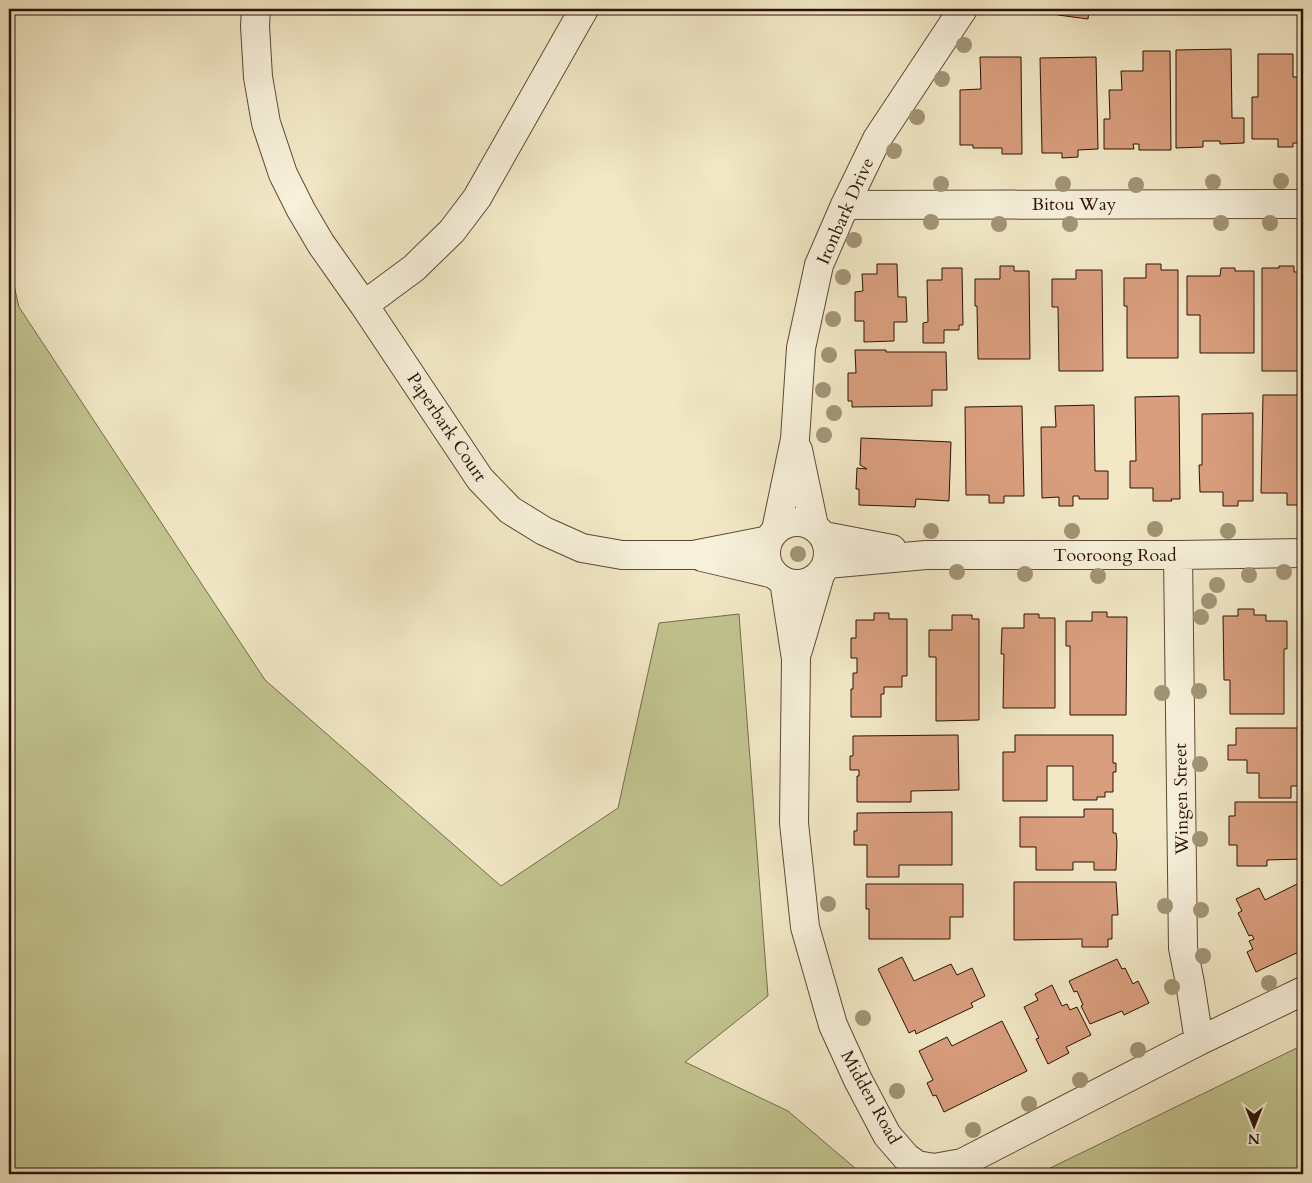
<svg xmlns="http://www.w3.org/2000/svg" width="1312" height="1183" font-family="Cardo,serif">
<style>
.green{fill:#c2c490;stroke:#776b4b}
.building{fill:#d99e7e;stroke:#2c1206}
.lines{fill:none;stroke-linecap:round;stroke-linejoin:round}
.minor-casing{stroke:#5e4836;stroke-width:30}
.minor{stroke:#f7f0da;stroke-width:28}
.tree{fill:#a29477}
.labels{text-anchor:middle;stroke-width:4;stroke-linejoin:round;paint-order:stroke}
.street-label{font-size:18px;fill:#2c1206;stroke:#f7f0da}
</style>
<rect width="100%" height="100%" fill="#f2e8c6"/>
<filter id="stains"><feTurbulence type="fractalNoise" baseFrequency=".004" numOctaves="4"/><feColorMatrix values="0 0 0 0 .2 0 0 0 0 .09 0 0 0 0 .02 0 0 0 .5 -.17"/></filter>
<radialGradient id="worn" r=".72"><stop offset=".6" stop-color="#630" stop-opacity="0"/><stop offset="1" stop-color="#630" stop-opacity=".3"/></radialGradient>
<path class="green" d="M9 264 19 307 265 680 501 886 618 808 659 623 739 614 768 996 685 1062 788 1111 862 1174H9Z
M1303 1045V1174H1038Z"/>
<path class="building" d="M1059 9H1089L1088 19 1058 15Z
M1196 9H1253V12H1196Z
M1231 49 1232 118H1244V143L1220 144V141H1203V147L1176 148V50Z
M1143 51H1170L1171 150H1139V144H1133L1134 149H1104V119H1110L1109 90H1122L1121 71H1143Z
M1258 54H1293V77H1303V143H1293V147H1278V139H1252V97H1258Z
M980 57H1021L1022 154H1002V148H973V145H960V90L981 89Z
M1096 57 1098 149 1078 150V157L1062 158V153H1042L1040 58Z
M877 264H897L898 297H906L907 322H894V341L864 342V321H855V292L863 291 862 274H877Z
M1146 264H1161V270H1178V358H1127V306H1124V278H1146Z
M1000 266H1014V271H1029L1030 359H978L977 306H975V279H1000Z
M1279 266H1294V272H1303V371H1262V268H1279Z
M942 268H962L963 325H959V330H944V343H923V323L928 322 927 280H942Z
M1221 268H1235V271H1254V353H1200V315H1187V276H1220Z
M1076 270H1102L1103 371H1059L1058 307H1052V279H1076Z
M855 350H886V352H946L947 390H932V406L852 407V401H848V373H856Z
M1263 395H1303V505H1287V493H1261Z
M1179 396 1180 499H1171L1172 501H1153V488H1130V461H1136L1135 397Z
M1094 405 1095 471H1108V499H1079V496H1073V506H1059V497L1042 498 1041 427H1056L1055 406Z
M1022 406 1024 496H1004V503H989V495H966L965 407Z
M1253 413V501H1238V506H1223V492H1200L1199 465H1202V414Z
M861 438 951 442 949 501 916 499 915 507 859 505V489H856L857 468 867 469 860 465Z
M1238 609H1254V615H1266V621H1287V649H1284V714H1230V680H1224L1223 616H1238Z
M1092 612H1107V617H1127L1126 715H1070V646H1066V621H1092Z
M874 613H889V619H907V676H902V687H884V694H881V717H851V689H853V673H857V658H851V638H856V620H874Z
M1024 614H1039V618H1055V708H1003L1004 654H1001L1002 628H1024Z
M952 615H972V619H979V720L936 721V657H929V630H952Z
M1298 632H1303V694H1298Z
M1236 728H1303V786H1291V798H1259V773H1247V760H1228V745H1236Z
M958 735 959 790 911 791V802H857V776H859V770H850V756H853V736Z
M1015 735H1113V763H1116V772H1113V792H1105V797H1097V800H1073V766H1047V801H1003V752H1015Z
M1235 802H1303V859L1267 860V866H1237V845H1229V816H1235Z
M1084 809H1113V833H1116L1117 842 1116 870H1094V862H1073V870H1036V847H1020V817H1084Z
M952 812V865H899V877H867V845H854V831H857V813Z
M1303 881V950L1256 972 1247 952 1253 949 1249 941 1254 939 1252 935 1249 936 1238 913 1242 911 1236 899 1259 888 1265 900Z
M1014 882H1116L1118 915H1112V939H1108V947H1082V939L1014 940Z
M866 884H963V917H950V939H869V909H866Z
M902 957 914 981 951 964 957 975 972 968 985 996 971 1003 973 1007 916 1034 915 1030 909 1033 878 969Z
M1117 959 1122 969 1125 968 1133 984 1138 981 1149 1003 1124 1015 1122 1011 1090 1024 1081 1006 1083 1005 1077 991 1074 992 1069 981Z
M1052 985 1062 1006 1067 1004 1070 1010 1077 1007 1091 1035 1066 1047 1069 1053 1048 1064 1036 1039 1039 1038 1024 1007 1038 1000 1035 994Z
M1002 1021 1027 1071 944 1112 936 1095 933 1096 927 1083 933 1080 919 1051 947 1037 952 1046Z"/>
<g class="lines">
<defs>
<path id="minor" d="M256 9 255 26 258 77 266 123 283 174 301 210 321 244 364 305 480 479 510 510 544 531 582 548 622 555H693L769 540
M845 205 1303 204
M364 305 414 268 452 231 477 198 584 9
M798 450 814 526
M766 553a31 31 0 1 1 62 0a31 31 0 1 1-62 0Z
M776 530 795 439 801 348 819 265 845 205 877 139 963 9
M824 536 892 549
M1178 555 1183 948 1190 983 1199 1041
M702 557 774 574
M827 564 926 555H1178L1303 553
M784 581 796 659 794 823 799 870 805 927 833 1025 858 1080 887 1135 906 1157 917 1165 934 1168 962 1163 1199 1041 1303 991
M798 650 820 575"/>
</defs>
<use href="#minor" class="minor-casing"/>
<use href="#minor" class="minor"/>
</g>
<g class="tree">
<circle cx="964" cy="45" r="8"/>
<circle cx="942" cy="79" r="8"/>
<circle cx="917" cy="117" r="8"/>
<circle cx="894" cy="151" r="8"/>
<circle cx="1281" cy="181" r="8"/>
<circle cx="1213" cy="182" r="8"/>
<circle cx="941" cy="184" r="8"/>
<circle cx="1063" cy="184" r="8"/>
<circle cx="1136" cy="185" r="8"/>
<circle cx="931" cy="222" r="8"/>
<circle cx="1221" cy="223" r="8"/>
<circle cx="1270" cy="223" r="8"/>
<circle cx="999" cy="224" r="8"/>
<circle cx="1070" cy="224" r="8"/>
<circle cx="854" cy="240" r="8"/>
<circle cx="843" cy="277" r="8"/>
<circle cx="833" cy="319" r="8"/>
<circle cx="829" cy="355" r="8"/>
<circle cx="823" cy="390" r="8"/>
<circle cx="834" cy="413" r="8"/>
<circle cx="824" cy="435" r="8"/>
<circle cx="1155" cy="529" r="8"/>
<circle cx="931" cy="531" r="8"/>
<circle cx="1072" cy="531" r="8"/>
<circle cx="1228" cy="531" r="8"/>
<circle cx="798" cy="554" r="8"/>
<circle cx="957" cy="572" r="8"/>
<circle cx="1284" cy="572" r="8"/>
<circle cx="1025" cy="574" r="8"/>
<circle cx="1249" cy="575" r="8"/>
<circle cx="1098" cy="576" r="8"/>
<circle cx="1217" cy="585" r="8"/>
<circle cx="1209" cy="601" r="8"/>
<circle cx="1201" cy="617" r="8"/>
<circle cx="1199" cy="691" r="8"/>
<circle cx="1162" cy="693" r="8"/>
<circle cx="1200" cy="764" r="8"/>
<circle cx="1200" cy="839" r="8"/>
<circle cx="828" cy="904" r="8"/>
<circle cx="1165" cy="906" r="8"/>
<circle cx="1201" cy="910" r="8"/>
<circle cx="1203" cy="956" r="8"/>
<circle cx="1269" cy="983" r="8"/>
<circle cx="1172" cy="987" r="8"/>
<circle cx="863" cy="1018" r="8"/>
<circle cx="1138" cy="1050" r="8"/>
<circle cx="1080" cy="1080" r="8"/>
<circle cx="897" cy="1091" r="8"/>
<circle cx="1029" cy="1104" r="8"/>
<circle cx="973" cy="1130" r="8"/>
</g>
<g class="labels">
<g class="street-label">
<text x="1074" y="210">Bitou Way</text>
<text transform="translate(845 211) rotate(-66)" y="6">Ironbark Drive</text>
<text transform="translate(447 427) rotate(56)" y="6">Paperbark Court</text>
<text x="1115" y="561">Tooroong Road</text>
<text transform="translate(1181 799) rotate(-91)" y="6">Wingen Street</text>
<text transform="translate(871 1097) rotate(61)" y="6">Midden Road</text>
</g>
</g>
<rect width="1312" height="1183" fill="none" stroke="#f2e8c6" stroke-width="30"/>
<rect x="10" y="10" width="1292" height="1163" fill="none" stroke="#2c1206" stroke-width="2.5"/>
<rect x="15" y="15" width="1282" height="1153" fill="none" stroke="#2c1206"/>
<g transform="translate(1254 1126) rotate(180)" stroke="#f7f0da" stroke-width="4" paint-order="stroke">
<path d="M0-4L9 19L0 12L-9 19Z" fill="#2c1206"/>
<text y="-8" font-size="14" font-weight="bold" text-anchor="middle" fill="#2c1206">N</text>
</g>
<rect width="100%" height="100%" filter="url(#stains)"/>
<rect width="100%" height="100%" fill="url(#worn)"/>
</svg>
